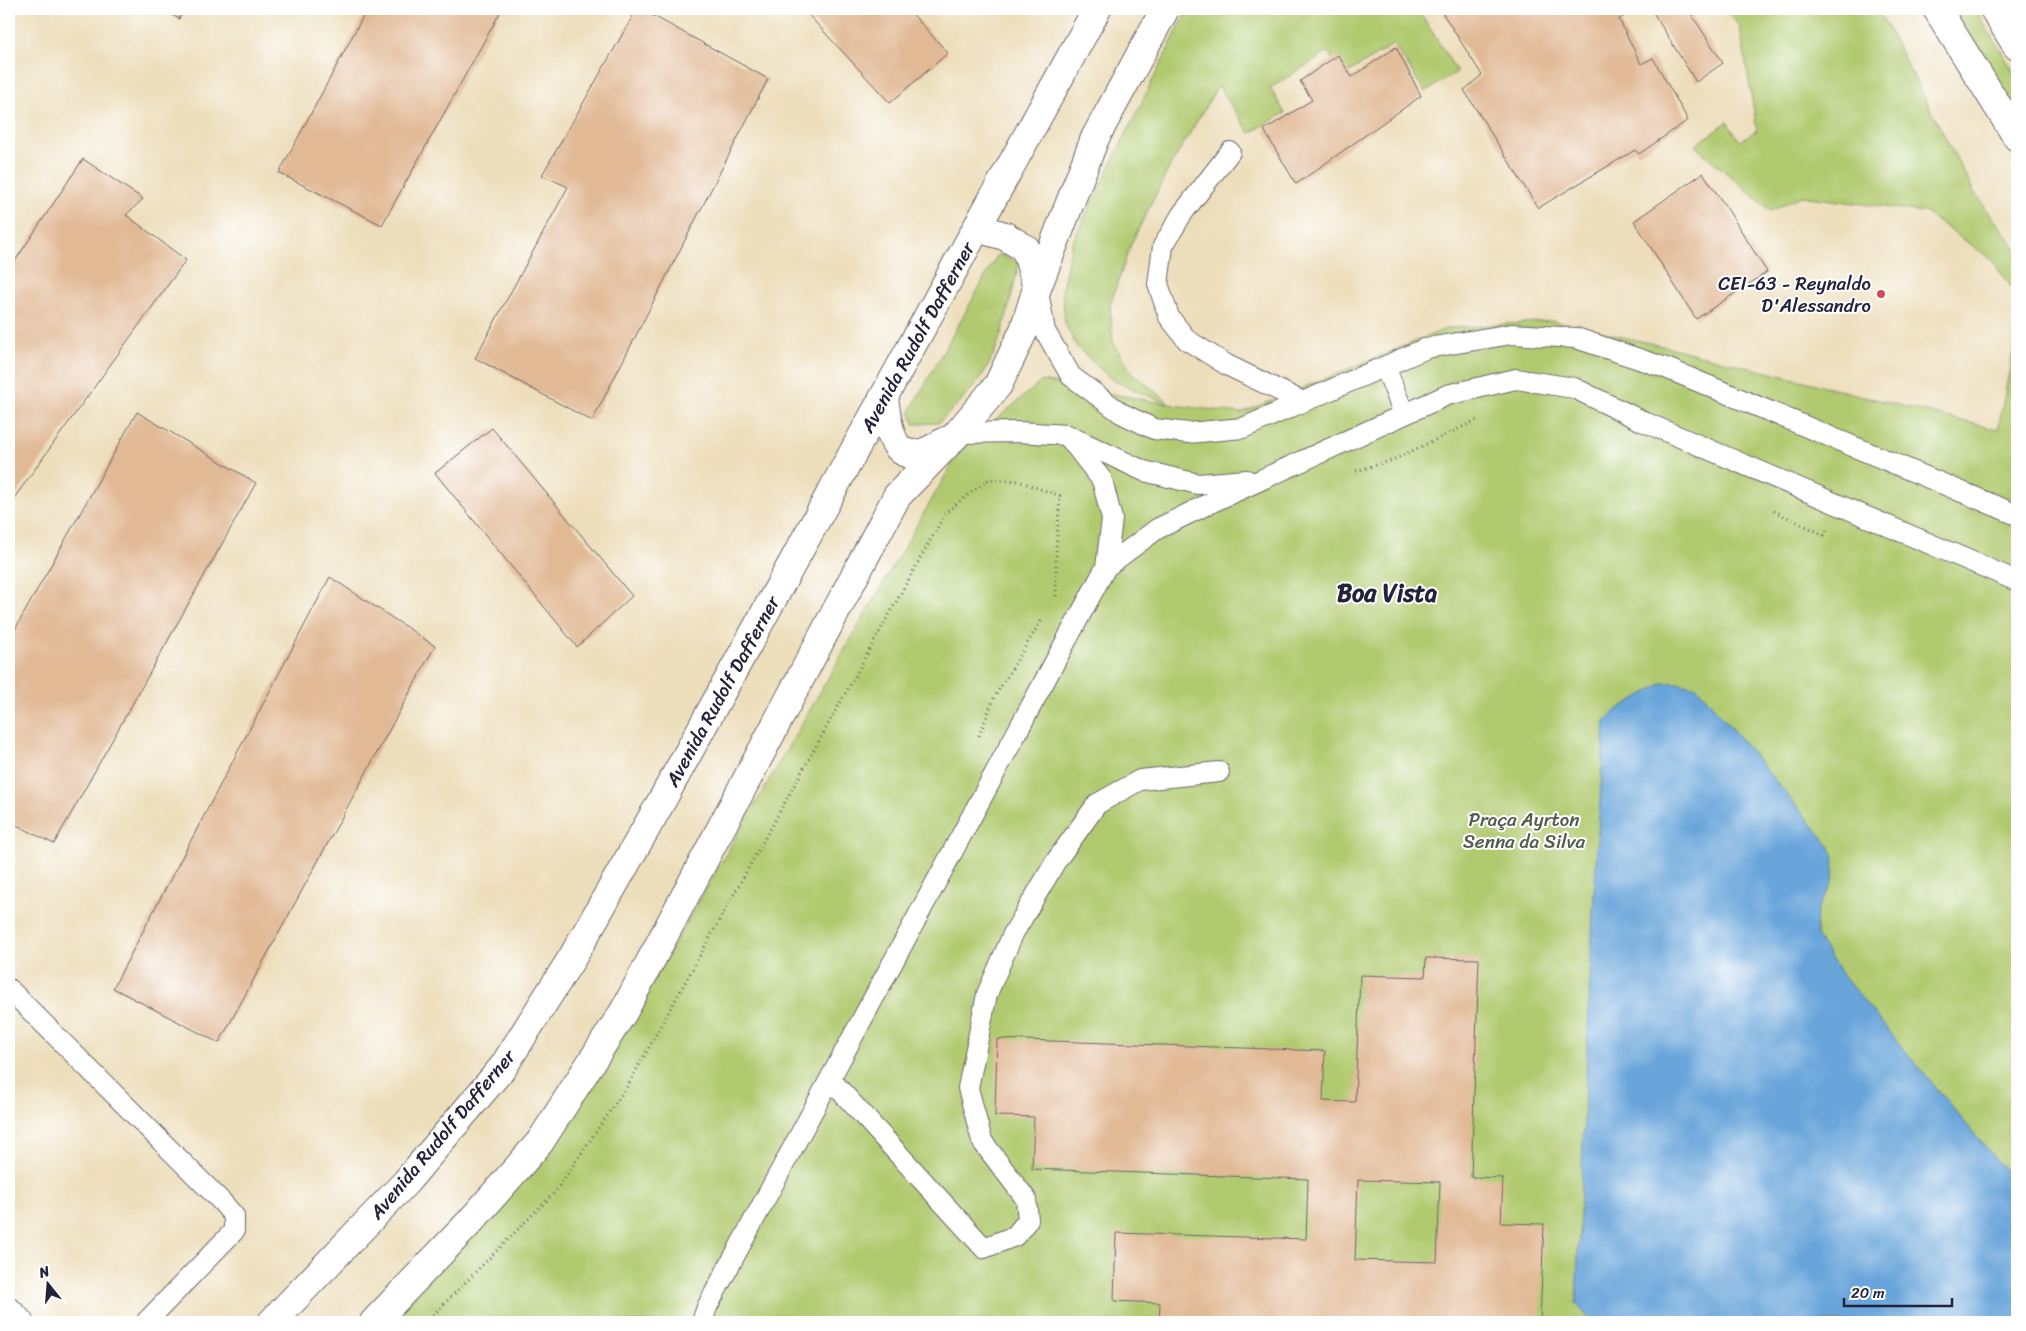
<svg xmlns="http://www.w3.org/2000/svg" width="2026" height="1331" font-family="Sriracha,sans-serif">
<style>
.green{fill:#b1ca6f;stroke:#6a7655}
.water{fill:#69a5da;stroke:#46648a}
.building{fill:#e1b995;fill-rule:evenodd}
.lines{fill:none;stroke-linecap:round;stroke-linejoin:round}
.service-casing{stroke:#696468;stroke-width:22}
.pedestrian-casing{stroke:#696468;stroke-width:30}
.secondary-casing{stroke:#696468;stroke-width:30}
.primary-casing{stroke:#696468;stroke-width:30}
.path{stroke:#696468;stroke-width:3;stroke-dasharray:1 4;stroke-linecap:butt}
.service{stroke:#fff;stroke-width:20}
.pedestrian{stroke:#fff;stroke-width:28}
.secondary{stroke:#fff;stroke-width:28}
.primary{stroke:#fff;stroke-width:28}
.poi-dot{fill:#d1495b;stroke:#fff;stroke-width:2}
.labels{text-anchor:middle;stroke-width:4;stroke-linejoin:round;paint-order:stroke}
.poi-label{font-size:19px;fill:#22223b;stroke:#fff;text-anchor:end}
.street-label{font-size:19px;fill:#22223b;stroke:#fff}
.park-label{font-size:19px;fill:#545d4d;stroke:#fff}
.district-label{font-size:24px;font-weight:bold;fill:#22223b;stroke:#fff}
</style>
<rect width="100%" height="100%" fill="#fff"/>
<filter id="ink" filterUnits="userSpaceOnUse"><feTurbulence type="fractalNoise" baseFrequency=".02" numOctaves="2"/><feDisplacementMap in="SourceGraphic" scale="10" xChannelSelector="R" yChannelSelector="G"/><feConvolveMatrix kernelMatrix="1 2 1 2 8 2 1 2 1" color-interpolation-filters="sRGB"/></filter>
<filter id="wash" filterUnits="userSpaceOnUse"><feTurbulence type="fractalNoise" baseFrequency=".0096" numOctaves="4" result="noise"/><feDisplacementMap in="SourceGraphic" scale="20" xChannelSelector="R" yChannelSelector="G"/><feGaussianBlur stdDeviation="1.12" result="paint"/><feColorMatrix in="noise" values="0 0 0 0 0 0 0 0 0 0 0 0 0 0 0 0 0 1.4 0 .05"/><feComposite in="paint" operator="in"/></filter>
<g filter="url(#wash)">
<rect width="100%" height="100%" fill="#eddebb"/>
<path class="green" d="M1188 9H1418L1457 72 1425 92 1394 44 1343 76 1328 52 1270 88 1285 113 1250 133 1218 86 1169 168 1131 244 1110 305 1113 342 1131 372 1172 405 1241 413 1448 328 1553 321 1676 349 1998 430 2017 329V1322H393L612 1051 961 449 1042 381 1168 404 1112 380 1076 346 1065 323 1062 289 1072 243Z
M1724 9H1878L1974 192 2017 250V295L1990 258 1924 212 1801 196 1771 211 1695 146 1727 122 1740 141 1757 130 1740 27Z
M1954 9H1975L2017 77V111Z
M998 254 1019 263C1011 296 1005 331 990 362 980 383 955 408 938 423L914 424 910 411Z"/>
<path class="water" d="M1663 683H1681L1697 687 1829 845 1834 858 1833 881 1817 910 1816 936 1842 975 2017 1185V1322H1592L1576 1303 1593 910 1605 722 1615 711Z"/>
<g id="blocks">
<path class="building" d="M161 9H184L179 19Z
M367 9H502L382 225 279 173Z
M637 9H641L768 79 592 421 475 358 568 187 542 175Z
M803 9H908L948 53 890 103Z
M1440 9H1637L1619 19 1641 64 1653 58 1688 120 1639 154 1635 150 1538 208 1464 90 1482 75Z
M1651 9H1688L1723 63 1696 82Z
M1396 47 1421 96 1296 184 1264 130 1312 100 1300 81 1338 55 1352 77Z
M83 159 143 199 126 215 186 260 9 505V270Z
M1703 173 1728 210 1767 272 1696 319 1634 221Z
M137 412 256 483 54 844 9 821V640Z
M492 428 632 596 577 647 435 473Z
M330 577 435 646 219 1043 113 988Z
M1426 958 1479 959 1471 1177 1503 1178 1501 1223 1544 1224 1540 1322H1159L1160 1303 1114 1301 1116 1233 1306 1239 1308 1179 1032 1169 1034 1117 995 1116 997 1039 1325 1051 1323 1101 1355 1102 1360 975 1425 977ZM1358 1180 1440 1182 1437 1262 1355 1260Z"/>
</g>
</g>
<g filter="url(#ink)">
<use href="#blocks" fill-opacity="0" stroke="#696468" stroke-width="1"/>
<g class="lines">
<defs>
<path id="service" d="M1230 152 1182 214 1163 246 1158 284 1169 317 1187 340 1227 365 1303 402
M1038 291 1045 331 1071 376 1121 413 1154 429 1188 433 1243 428 1427 348 1512 334 1576 338 1666 368 2017 515
M1385 366 1404 414
M958 433 1018 432 1067 435 1144 471 1198 484 1247 480
M1106 567 1157 529 1208 504 1447 395 1516 379 1574 388 1642 421 2017 581
M9 989 221 1201 234 1216V1231L146 1322
M830 1079 984 1248 1015 1236 1028 1220 1026 1199 982 1141 968 1088 987 994 1013 934 1056 861 1097 804 1140 780 1219 772
M702 1322 707 1307 1106 567 1112 519 1102 480 1067 435"/>
<path id="pedestrian" d="M9 1312 19 1322"/>
<path id="secondary" d="M977 228 1005 236 1026 249 1037 288
M884 397C889 439 896 474 945 441
M272 1322 406 1182 503 1067 572 958 661 802 1097 9
M374 1322 470 1222 540 1142 624 1011 897 496 958 433 998 385 1024 330 1037 288 1095 138 1165 9"/>
<path id="primary" d="M1937 9 2017 137
M1994 9 2017 46"/>
</defs>
<use href="#service" class="service-casing"/>
<use href="#pedestrian" class="pedestrian-casing"/>
<use href="#secondary" class="secondary-casing"/>
<use href="#primary" class="primary-casing"/>
<path class="path" d="M1356 471 1393 460 1477 420
M1774 511 1824 535 1827 530
M979 736 994 698 1041 621
M1569 1321 1570 1322
M426 1322 555 1192 628 1085 946 512 989 479 1018 481 1060 496 1056 551V597"/>
<use href="#service" class="service"/>
<use href="#pedestrian" class="pedestrian"/>
<use href="#secondary" class="secondary"/>
<use href="#primary" class="primary"/>
</g>
</g>
<circle class="poi-dot" cx="1881" cy="294" r="5"/>
<g class="labels">
<g class="poi-label">
<text x="1871" y="290">CEI-63 - Reynaldo<tspan x="1871" dy="22">D'Alessandro</tspan></text>
</g>
<g class="street-label">
<text transform="translate(917 337) rotate(-61)" y="7">Avenida Rudolf Dafferner</text>
<text transform="translate(722 691) rotate(-61)" y="7">Avenida Rudolf Dafferner</text>
<text transform="translate(442 1134) rotate(-50)" y="7">Avenida Rudolf Dafferner</text>
</g>
<g class="park-label">
<text x="1524" y="826">Praça Ayrton<tspan x="1524" dy="22">Senna da Silva</tspan></text>
</g>
<g class="district-label">
<text x="1387" y="601">Boa Vista</text>
</g>
</g>
<rect width="2026" height="1331" fill="none" stroke="#fff" stroke-width="30"/>
<g transform="translate(48 1284) rotate(343)" stroke="#ffffff" stroke-width="4" paint-order="stroke">
<path d="M0-4L9 19L0 12L-9 19Z" fill="#22223b"/>
<text y="-8" font-size="14" font-weight="bold" text-anchor="middle" fill="#22223b">N</text>
</g>
<path d="M1844 1298v8h108v-8" fill="none" stroke="#22223b" stroke-width="2.5"/>
<text x="1851" y="1298" font-size="15" fill="#22223b" stroke="#ffffff" stroke-width="4" paint-order="stroke">20 m</text>
</svg>
